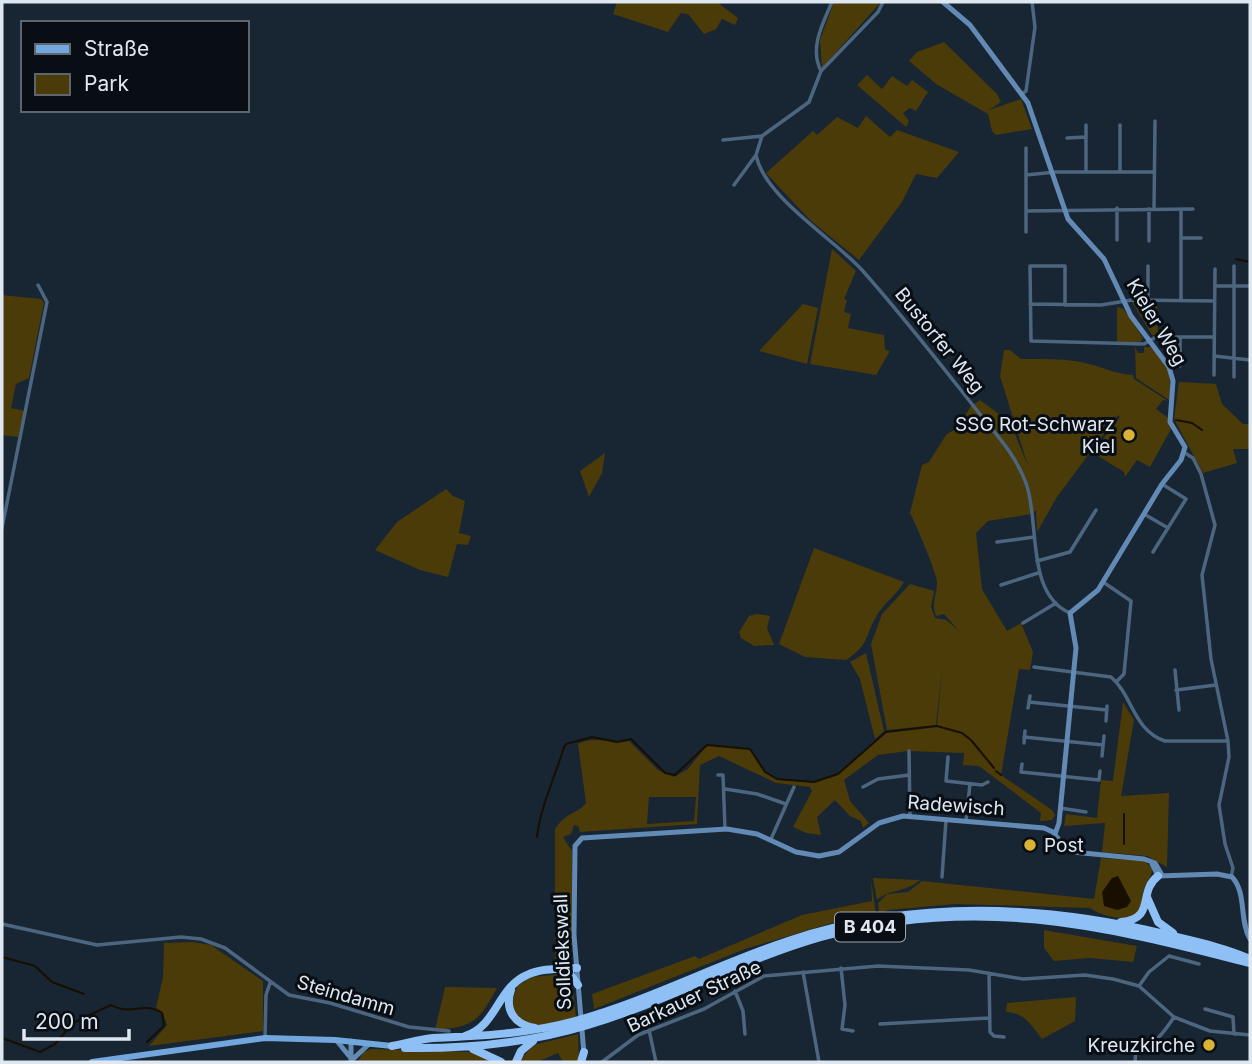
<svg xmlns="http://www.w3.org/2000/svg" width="1252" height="1064" font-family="Inter,sans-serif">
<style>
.green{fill:#4a3b09;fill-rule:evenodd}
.water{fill:#180f00}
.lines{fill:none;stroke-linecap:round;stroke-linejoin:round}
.stream{stroke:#180f00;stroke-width:2}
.street{stroke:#4d6680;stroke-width:3.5}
.secondary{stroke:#628ab5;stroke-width:5}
.primary{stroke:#72a7de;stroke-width:6}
.highway{stroke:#8ec0f5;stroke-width:8}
.poi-dot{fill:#dab334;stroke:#080e14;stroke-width:2.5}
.labels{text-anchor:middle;stroke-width:6;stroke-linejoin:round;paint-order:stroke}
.shield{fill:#080e14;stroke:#9ea7af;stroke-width:2}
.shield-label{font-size:18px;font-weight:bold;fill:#dfe8f1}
.street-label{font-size:19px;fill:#dfe8f1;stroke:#080e14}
.poi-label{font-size:19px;fill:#dfe8f1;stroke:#080e14;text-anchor:end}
</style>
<rect width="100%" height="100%" fill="#182533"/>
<path class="green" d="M617 2H717L738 18 735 25 722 19 716 29 704 34 688 14 681 13 668 32 613 14Z
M834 2H881L822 68 820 40Z
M944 42 997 94 1001 102 989 110 1021 99 1032 129 996 135 992 131 988 114 936 84 909 61 917 52Z
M867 75 882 89 892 76 907 86 912 80 928 92 916 111 910 108 903 113 909 121 906 127 857 85Z
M866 116 890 137 897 130 959 152 937 178 916 174 902 202 859 260 811 221 766 173 813 131 817 135 837 117 858 128Z
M832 249 856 271 844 299 847 300 844 312 851 314 848 328 884 335 885 350 890 351 876 375 810 364Z
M2 295 41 299 44 302 29 378 16 384 11 408 25 411 18 437 2 435Z
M1132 302 1157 303 1158 335H1152Z
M803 304 818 308 807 364 759 351Z
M1117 307 1124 309 1143 338 1140 342H1117Z
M1135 347 1138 353H1144V347H1150C1169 360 1172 378 1169 400L1136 378Z
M1004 350H1010L1021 359C1044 359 1066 358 1089 364 1105 368 1116 374 1133 375L1134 379 1168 401 1163 400 1156 409 1167 417 1171 429 1150 467 1137 460 1125 477 1124 472 1093 453 1120 417 1118 415 1057 497 1037 532 1036 510 1032 514 988 521 976 533 982 589 1007 631 1021 623 1033 652 1030 670 1019 669 1001 775 1052 810 1055 815 1052 820 1040 821 1041 813 979 766 963 765 964 753 908 751 878 755 844 780 850 801 869 823 863 828 861 821 850 816 835 800 817 817 821 835 806 833 793 827 812 791 810 787 776 783 719 756 700 765 697 824 580 832 578 826 574 825 571 834 563 837 572 851V959H555V829C567 811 578 814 586 803L578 744C596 735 611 745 629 741L658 770 674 777 688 769 707 745 750 749 765 772 777 779 814 782 839 774 886 732 937 726 942 670 936 725 887 730 871 644 882 614 910 584 934 591 931 607 935 618 946 620 958 630 944 614 936 616C931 604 937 595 937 582 937 574 915 522 910 513L922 465 929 462 946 435 958 427 971 406 980 400 1010 422 1028 466 1000 376ZM696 797 694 821 647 824 649 797Z
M1179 382 1216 384 1222 404 1243 424H1250V449H1233L1237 463 1203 473 1174 419Z
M605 453 602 473 589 497 580 471Z
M446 489 453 496 465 501 459 533 471 536 468 545 457 544 448 577 420 570 375 550 397 522Z
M814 548 904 582C897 594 887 601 879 612 864 634 872 643 846 660L805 657 779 644Z
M757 614 770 616 767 628 774 645 754 646 741 638 739 632 749 616Z
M866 653 884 731 875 739 860 679 850 662Z
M1123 702 1134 720 1121 796 1169 793 1167 867 1147 856 1102 852 1105 823 1064 826 1066 814 1097 818 1101 780 1113 781Z
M1101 858 1145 861 1152 869C1152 877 1146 882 1144 889 1141 897 1143 905 1138 911 1129 924 1101 916 1090 908L955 904 888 910 879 914 878 903 887 894 908 892 922 881 1094 899Z
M873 878 920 880C903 894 890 888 877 900Z
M871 880 876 914 865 913 745 949 594 1009 592 994 695 956 699 959 802 915 872 901Z
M1044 930 1137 946 1133 962 1090 958 1054 961 1044 948Z
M192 942 211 945 263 981V1031L149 1046 167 1025 163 1013 156 1008 163 977 164 943Z
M563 974 572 981 576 1017 538 1026 520 1021 511 1006 517 986 532 977Z
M445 987 497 988C479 1021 474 1027 435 1030Z
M1076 997 1075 1021 1042 1039C1032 1026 1024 1012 1006 1012L1007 1003Z
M578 1034 579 1062H563L558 1053 537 1062H519L533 1045Z
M371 1049 472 1052 498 1062H358L363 1052Z"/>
<path class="water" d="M1118 876 1131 901 1127 907 1117 910 1104 906 1102 892 1112 878Z"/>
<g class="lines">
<path class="stream" d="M1236 259 1250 262
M1176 420 1192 423 1202 430
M996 771 1001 775
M537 837C540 808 555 777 564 747L566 744 592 737 617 742 631 739 665 773 675 775 707 745 750 749 765 772 777 779 814 782 838 774 886 732 937 726 962 733 971 740 994 768
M1124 844V814
M2 957 35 966 52 982 84 994
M2 1038 40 1052 55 1044 73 1023 111 1005C129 1016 145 1001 162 1013L164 1026 147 1042"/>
<path class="street" d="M821 71C809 48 823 23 832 2
M1022 94 1026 91 1035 27 1032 2
M1067 138 1086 137
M723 140 762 136
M756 155C764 197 834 239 862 270 903 316 941 365 979 413 997 435 1016 456 1026 483 1040 520 1025 594 1070 613
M1086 172V125
M1120 172V125
M1153 172H1056L1026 175V211L1193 209
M1026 175V148
M734 185 756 155 762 136 809 102 821 71 878 12 883 2
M1117 208V240
M1149 209V241
M1154 209 1155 121
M1181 209V301
M1026 232V211
M1181 238H1201
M1215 286H1250
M1148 301V266
M1030 304 1101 305 1132 300 1215 301
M1065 305V266H1030L1031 341 1144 344 1156 337H1214
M1214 356 1250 360
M1180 366V337
M1214 375 1215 269
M1234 377V266
M1185 453 1193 458 1201 474 1215 525 1202 575 1211 659 1228 741 1229 757 1219 805 1225 844 1233 868 1231 877
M1144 514 1168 528
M2 528 47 302 38 285
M997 542 1034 537
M1153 552 1186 499 1162 484
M1037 561 1070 552 1096 510
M1103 582 1131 601 1124 674 1116 682
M1001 585 1038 573
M1023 623 1056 603
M1034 667 1111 677C1133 696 1133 730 1165 741H1228
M1175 670 1179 710
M1176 690 1216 685
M1029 702 1107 710
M1028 708 1030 696
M1106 721 1107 706
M1024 737 1103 745
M1024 743 1025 731
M909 751 910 815
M1102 756 1104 736
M948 757 946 781 982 785 988 782
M1022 764 1021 772 1099 780 1100 771
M718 775H723L725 829
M863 787 878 779 909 775
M725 789 757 794 786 804
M1060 808 1086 812
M966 821 970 784
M771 839 794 787
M942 877 946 820
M2 924 97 945 181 937 201 939 225 948 289 995 330 1003 409 1027 449 1031
M841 968 845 1005 842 1029 853 1031
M803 972 819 1062
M989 973 990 1032 994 1036 1004 1037
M1139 986 1149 972 1169 956 1199 964
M735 991 743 1011 745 1034
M1205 1009 1233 1017 1234 1034
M880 1024 989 1018
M649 1030 656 1062
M265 1038 266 995 270 983
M1155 1043 1172 1049 1179 1046
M1091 1050C1138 1051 1147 1059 1174 1017
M602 1062 638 1035 704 1009 764 976 878 966 969 970 1023 979 1085 975 1113 979 1139 986 1174 1017 1210 1031 1250 1035
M1135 1062 1136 1051"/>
<path class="secondary" d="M943 2 970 25 1028 103 1068 219 1104 259 1131 316 1169 367 1173 381 1170 422 1185 447 1181 460 1162 484 1098 590 1070 613 1076 648 1059 823 1055 834
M1152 864 1158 876 1217 874 1232 877C1247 893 1239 920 1250 939
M337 1041 350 1057
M351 1041V1062
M584 1054 574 935 575 846 582 838 727 829 757 834 796 852 819 856 839 852 879 823 903 816 1044 828 1053 832 1063 845 1073 852 1144 859 1155 863 1162 875
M353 1059 369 1044"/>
<path class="primary" d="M92 1062 265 1038 335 1040 392 1046"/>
<path class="highway" d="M1147 897 1158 922 1173 933
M1121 922C1157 918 1137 892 1158 876
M562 971 570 974 578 985
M511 990C504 1010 515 1025 535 1028
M465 1036C497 1026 497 988 527 975 541 968 561 969 577 968
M392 1046C405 1044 420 1039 433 1038 482 1036 527 1034 575 1021 648 1001 716 965 788 941 911 900 1039 904 1164 934 1193 941 1223 947 1250 959
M405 1048C467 1049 529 1043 588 1025 668 1001 741 960 821 937 974 895 1100 924 1249 963
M473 1049 501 1062
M516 1062 521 1051 533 1041
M581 1062 584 1052"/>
</g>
<g class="poi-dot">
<circle cx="1129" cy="435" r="7"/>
<circle cx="1030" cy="845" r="7"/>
<circle cx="1209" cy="1045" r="7"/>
</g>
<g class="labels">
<rect class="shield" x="835" y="912.5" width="70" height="29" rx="5"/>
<g class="shield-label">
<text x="870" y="933">B 404</text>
</g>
<g class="street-label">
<text transform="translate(1157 322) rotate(59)" y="7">Kieler Weg</text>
<text transform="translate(940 340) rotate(51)" y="7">Bustorfer Weg</text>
<text transform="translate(956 805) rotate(4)" y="7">Radewisch</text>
<text transform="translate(562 952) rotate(-92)" y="7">Solldiekswall</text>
<text transform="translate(346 995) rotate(16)" y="7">Steindamm</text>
<text transform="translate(694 996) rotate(-25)" y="7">Barkauer Straße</text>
</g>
<g class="poi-label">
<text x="1115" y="431">SSG Rot-Schwarz<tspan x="1115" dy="22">Kiel</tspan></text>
<text x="1044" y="852" text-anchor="start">Post</text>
<text x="1195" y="1052">Kreuzkirche</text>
</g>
</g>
<rect width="1252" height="1064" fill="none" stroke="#dfe8f1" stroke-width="7"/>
<rect x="21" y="21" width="228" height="91" fill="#080e14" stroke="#5e656c" stroke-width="2"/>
<rect x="35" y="44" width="35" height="10" fill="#72a7de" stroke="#5e656c" stroke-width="2"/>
<text x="84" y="56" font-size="21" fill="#dfe8f1">Straße</text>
<rect x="35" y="74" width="35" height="21" fill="#4a3b09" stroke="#5e656c" stroke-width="2"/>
<text x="84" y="91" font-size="21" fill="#dfe8f1">Park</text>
<path d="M24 1029v10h105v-10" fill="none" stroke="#dfe8f1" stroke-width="3.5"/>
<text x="35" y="1029" font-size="21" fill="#dfe8f1" stroke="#080e14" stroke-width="5" paint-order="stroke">200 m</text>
</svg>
